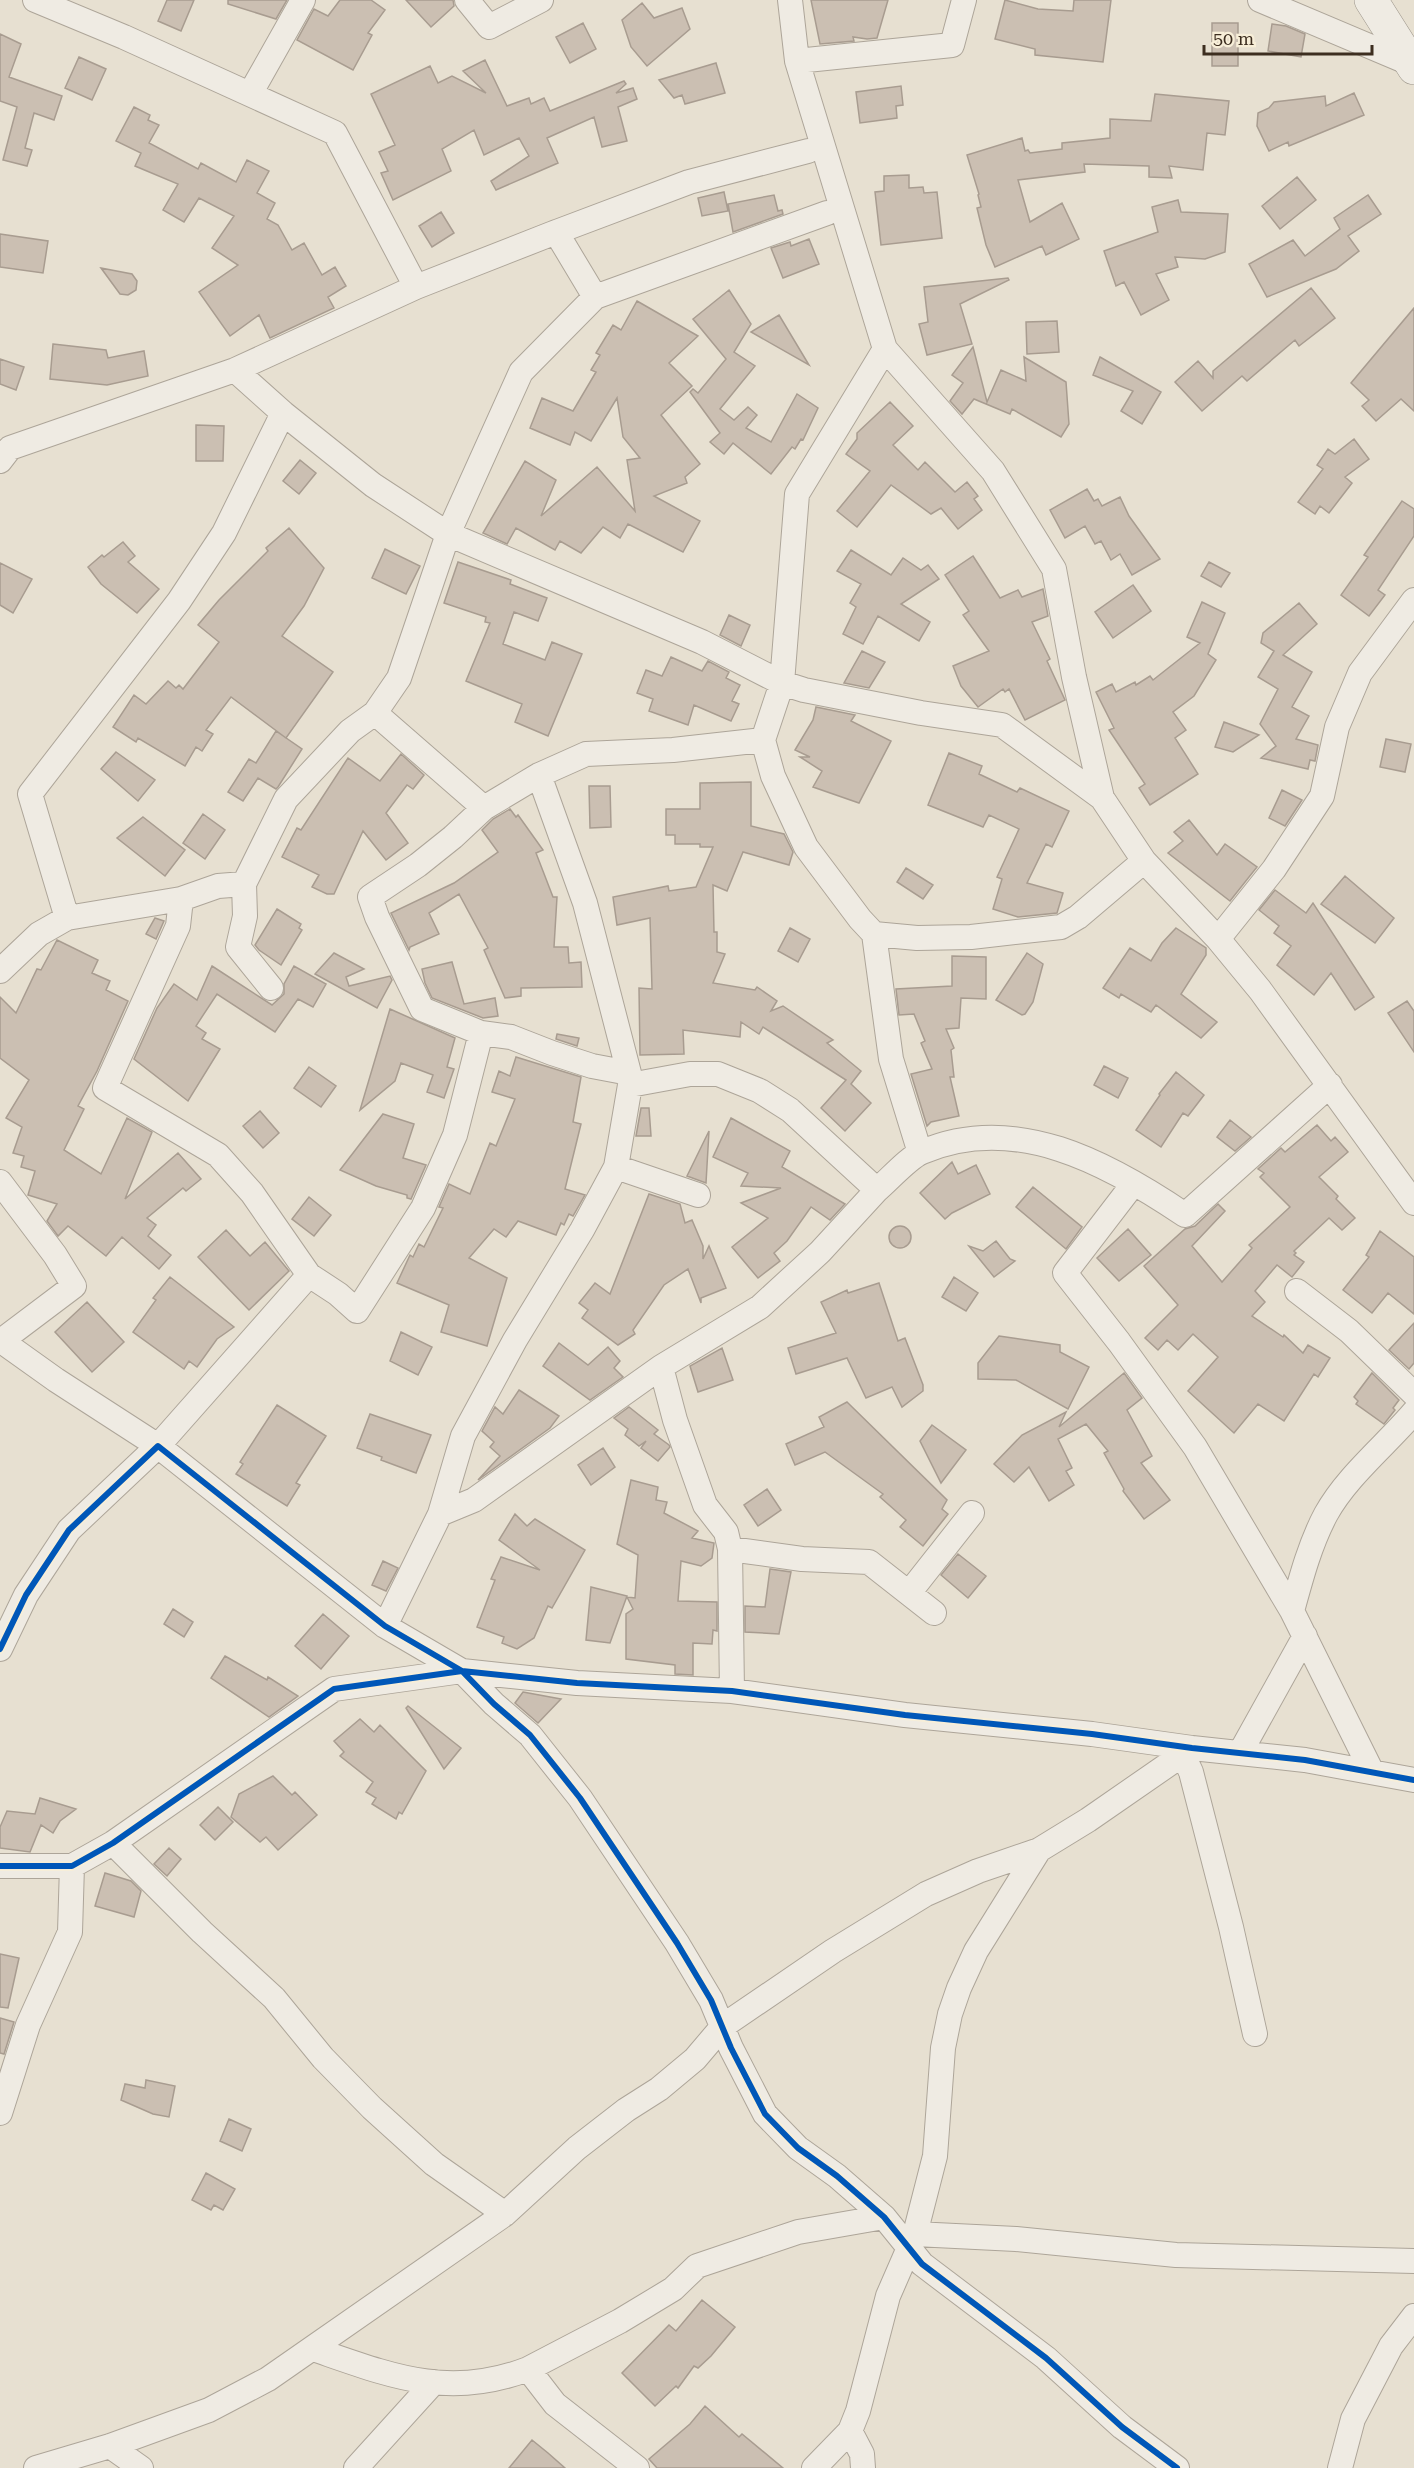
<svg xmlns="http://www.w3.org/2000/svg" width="1414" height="2468" font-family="'Roboto Serif',serif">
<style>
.building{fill:#cbbfb2;stroke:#a89c90;stroke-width:1.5}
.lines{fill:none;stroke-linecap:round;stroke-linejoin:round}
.street-casing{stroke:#ada599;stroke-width:26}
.secondary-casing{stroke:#9c958a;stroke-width:34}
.street{stroke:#efebe3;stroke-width:24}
.secondary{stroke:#efebe3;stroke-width:33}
.cycleway-casing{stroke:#f7eed8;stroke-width:10}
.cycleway{stroke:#0057b8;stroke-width:6}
</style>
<rect width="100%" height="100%" fill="#e7e0d1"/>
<path class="building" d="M167 0H194L181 31 158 21Z
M228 0H287L276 19 228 4Z
M340 0H371L385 10 368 33 372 35 353 70 297 40 314 9 328 16Z
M406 0H453L454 6 431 27Z
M811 0H888L877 38 867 39 853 37 854 41 820 44Z
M1005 0 1038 9 1073 11 1074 0H1111L1103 62 1035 55V49L995 39Z
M642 3 654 18 682 8 690 29 647 66 631 47 622 20Z
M583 23 596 49 570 63 556 37Z
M1212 23H1238V66H1212Z
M1272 24 1286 26 1305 34 1301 57 1268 51Z
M0 34 21 44 9 77 62 96 54 120 34 113 25 148 32 150 27 166 3 160 17 107 0 101Z
M79 57 106 69 92 100 65 88Z
M485 60 507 106 529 98 531 104 544 98 550 111 624 81 626 84 616 93 633 88 637 99 618 107 627 141 602 147 594 117 547 138 558 163 496 190 491 181 529 156 519 138 484 155 474 130 442 149 451 171 393 200 381 173 388 171 379 152 395 145 371 94 430 66 438 83 452 76 486 93 463 71Z
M716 63 725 93 685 104 682 95 674 98 659 80Z
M901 86 903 105 896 106 897 118 860 123 856 92Z
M1354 93 1364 115 1289 146 1288 142 1269 151 1257 126 1258 113 1269 108 1274 102 1325 96 1326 106Z
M1155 94 1229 101 1225 135 1207 133 1203 170 1169 166 1172 178 1149 177V166L1084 164 1085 172 1018 180 1030 222 1062 203 1079 239 1046 255 1042 246 995 267 986 245 977 208 981 207 978 195 979 194 967 155 1022 138 1025 151 1028 150 1030 153 1062 149V143L1110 138V119L1151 121Z
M134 107 150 115 148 120 159 125 149 143 198 169 201 163 236 182 247 160 269 171 257 193 275 203 267 219 278 225 292 250 304 243 322 275 335 267 346 286 328 297 334 308 270 338 259 315 230 336 199 292 238 265 212 248 234 216 199 198 184 222 163 210 178 184 135 166 141 153 116 141Z
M909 175V188L923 187 924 193 937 192 942 238 881 245 875 192 884 191V176Z
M1297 177 1316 200 1280 229 1262 206Z
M724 192 728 211 702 216 698 198Z
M774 195 778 211 782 210 783 214 733 232 728 204Z
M1368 195 1381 214 1348 236 1359 251 1336 269 1267 297 1249 264 1293 240 1305 256 1340 229 1334 218Z
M1178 200 1181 212 1228 214 1225 252 1205 259 1175 257 1178 267 1156 274 1169 300 1141 315 1124 282 1116 286 1104 251 1158 232 1152 207Z
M441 212 454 233 432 247 419 226Z
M0 234 48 241 43 273 0 267Z
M809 239 819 264 783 278 771 248 790 242 791 246Z
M101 268 132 274 137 281 136 290 128 295 120 294Z
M1008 278 1009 280 960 304 972 344 927 355 919 324 928 322 924 287Z
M1311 288 1335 318 1299 346 1295 340 1247 381 1242 376 1202 411 1175 382 1198 361 1213 378V371Z
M729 290 751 324 734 352 755 366 720 409 734 420 748 407 757 415 746 428 771 442 797 394 818 408 803 440 801 439 795 449 792 447 771 474 733 443 724 454 710 442 720 433 690 392 693 389 698 393 726 359 693 319Z
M637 301 698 336 669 363 692 386 661 415 700 464 685 477 687 483 654 496 700 521 683 552 628 524 620 538 603 527 581 553 560 541 555 550 516 528 507 544 483 533 525 461 556 480 541 516 597 467 635 511 627 460 640 458 623 437 617 398 591 441 575 432 570 445 530 428 542 398 573 411 596 372 591 370 600 355 596 353 613 325 621 330Z
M1414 308V411L1401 399 1376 421 1362 406 1369 400 1351 383Z
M779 315 809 365 751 332Z
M1057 321 1059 352 1027 354 1026 322Z
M53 344 106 350 108 358 144 351 148 376 107 385 50 379Z
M973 347 987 402 1001 370 1026 381 1024 357 1066 382 1069 424 1061 437 1012 409 1010 414 974 399 962 414 950 401 963 383 952 375Z
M1100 357 1161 392 1142 424 1121 411 1133 391 1093 375Z
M0 359 24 367 16 390 0 384Z
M890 402 913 426 893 445 918 470 925 462 955 492 967 482 978 496 974 499 982 510 958 529 941 508 931 514 891 485 857 527 837 511 870 471 846 454 857 439V433Z
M196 425 224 426 223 461H196Z
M1354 439 1369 459 1345 477 1352 483 1329 513 1320 506 1315 514 1298 502 1323 469 1317 465 1328 449 1335 454Z
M300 460 316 473 299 494 283 481Z
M1087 489 1094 501 1098 499 1102 506 1120 497 1129 516 1160 559 1132 575 1120 554 1111 560 1101 541 1095 544 1085 526 1065 538 1050 510Z
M1402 501 1414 509V536L1378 590 1385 595 1369 616 1341 595 1368 557 1364 555Z
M289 528 324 568 304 606 282 636 333 672 286 738 231 697 206 730 213 734 202 751 196 747 185 766 138 738 136 742 113 727 134 695 146 704 168 681 176 688 179 685 183 689 219 642 198 625 219 600 268 551 266 548Z
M123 542 135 556 128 562 159 589 137 613 101 584 88 567 102 555 104 557Z
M385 549 420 566 406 594 372 578Z
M851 550 891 575 903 558 921 570 928 565 939 579 901 604 930 622 919 641 878 616 863 644 843 634 856 607 850 603 861 584 837 571Z
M973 556 1000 598 1018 590 1022 597 1043 589 1048 616 1032 622 1050 659 1047 661 1065 700 1025 720 1009 689 1005 692 1003 689 978 707 961 686 953 666 989 651 963 615 969 611 945 575Z
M458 562 511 580 510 584 547 598 538 621 514 612 503 644 545 660 552 642 582 654 548 736 515 722 522 704 466 681 490 623 485 622 486 617 444 603Z
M1209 562 1230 573 1221 587 1201 576Z
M0 563 32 579 13 613 0 605Z
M1133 585 1151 611 1113 638 1095 612Z
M1202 602 1225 613 1208 654 1216 660 1194 696 1173 712 1186 730 1175 738 1198 774 1150 805 1139 788 1145 784 1109 730 1114 728 1096 692 1112 684 1116 692 1135 682 1136 685 1150 676 1153 680 1200 643 1187 637Z
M1299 603 1317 624 1283 655 1312 672 1292 707 1309 716 1296 739 1318 745 1315 761 1310 760 1308 769 1261 758 1276 746 1260 724 1278 689 1258 677 1274 651 1261 643 1263 633Z
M729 615 750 625 741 646 720 635Z
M862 651 885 662 869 688 844 683Z
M671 657 702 671 708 661 729 672 726 678 740 685 732 701 739 704 731 721 694 705 688 725 649 711 653 699 637 693 646 670 662 676Z
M816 707 855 715 851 721 891 741 859 803 813 787 822 771 800 757H810L795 750 813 720Z
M1224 722 1259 735 1233 752 1215 747Z
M276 731 302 749 278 787 276 789 258 778 243 801 228 792 249 759 256 763Z
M1386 739 1411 744 1405 772 1380 767Z
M116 752 155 780 138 801 101 769Z
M949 753 982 766 979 774 1017 792 1020 788 1069 811 1052 847 1046 844 1027 883 1063 893 1057 913 1018 917 993 909 1002 879 997 877 1019 829 989 815 983 827 928 805Z
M401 754 424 775 413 789 407 785 386 813 408 843 386 860 363 831 334 894H327L312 887 319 875 282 857 297 828 301 830 348 758 380 781Z
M751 782V826L784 834 793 852 789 865 743 852 727 891 713 885 714 932H717V952L725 954 713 983 755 990 757 987 777 1001 771 1011 783 1006 833 1040 827 1043 861 1071 851 1084 871 1103 845 1131 821 1108 846 1080 763 1027 759 1034 741 1022 740 1037 683 1030 684 1054 640 1055 639 988 652 989 650 918 617 925 613 897 668 886 669 891 696 887 713 847H700V844H675V835H666V809H700V783Z
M589 786H610L611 827 590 828Z
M1282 790 1302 800 1285 826 1269 818Z
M510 809 516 817 518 815 543 850 536 853 553 897H557L554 947H568L569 963 581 962 582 987 521 988V996L505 998 484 950 488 948 459 894 429 913 439 934 410 947 409 950 391 913 454 883 498 852 482 830 493 819Z
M203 814 225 830 205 859 183 843Z
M143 817 185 850 165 876 117 838Z
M1189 820 1217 855 1225 844 1257 867 1230 901 1168 853 1183 841 1174 832Z
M906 868 933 885 923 899 897 882Z
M1345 876 1394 918 1375 943 1321 904Z
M1275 890 1306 913 1313 903 1374 997 1355 1010 1331 973 1314 995 1277 965 1291 946 1274 933 1279 926 1259 910Z
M277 909 301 924 299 928 302 930 281 965 259 950 255 945Z
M155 918 164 921 156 939 146 934Z
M790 928 810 939 798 962 778 951Z
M1176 928 1206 948V955L1181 994 1217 1022 1201 1038 1156 1005 1151 1012 1121 994 1119 998 1103 988 1130 948 1151 961 1162 943Z
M57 940 98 960 92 973 110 981 106 990 128 1001 97 1071 78 1106 84 1109 64 1150 101 1174 127 1118 152 1132 125 1199 178 1153 201 1179 186 1191 183 1188 147 1218 156 1225 148 1236 171 1255 159 1269 122 1237 106 1256 68 1226 58 1236 47 1221 57 1204 28 1195 35 1171 21 1167 24 1156 13 1153 22 1127 6 1118 29 1080 0 1058V997L16 1013 37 969 41 970Z
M334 953 364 969 346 977 349 986 390 976 392 980 377 1008 315 974Z
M1027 953 1043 964 1033 1002 1025 1014 1022 1015 996 1000Z
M952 956 986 957V999L961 998 959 1028 946 1029 954 1048 951 1050 954 1077H950L959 1116 931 1122 927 1126 911 1074 932 1069 921 1043 925 1041 914 1014 899 1015 896 989 952 986Z
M452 962 464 1004 495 998 498 1016 483 1018 432 998 425 983 422 969Z
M212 966 272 1005 284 994V984L294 966 326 984 313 1007 298 999 275 1032 217 994 196 1026 206 1033 202 1039 220 1049 188 1101 134 1059 157 1008 174 984 197 1000Z
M1407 1001 1414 1011V1052L1388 1013Z
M390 1009 455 1038 447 1067 454 1069 444 1098 427 1092 433 1075 401 1063 395 1081 360 1110Z
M557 1034 579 1038 577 1046 556 1039Z
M516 1057 581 1077 573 1122 581 1124 565 1189 585 1195 573 1216 569 1214 564 1225 561 1223 556 1235 518 1221 506 1237 494 1229 469 1258 507 1278 487 1346 441 1332 449 1305 397 1283 410 1255 413 1257 419 1244 424 1247 443 1208 439 1207 449 1184 470 1194 490 1143 496 1146 515 1099 492 1092 499 1071 510 1076Z
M1104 1066 1128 1078 1118 1098 1094 1085Z
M309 1067 336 1086 321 1107 294 1088Z
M1176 1072 1204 1095 1188 1116 1183 1113 1161 1147 1136 1130 1160 1095 1159 1094Z
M641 1108H649L651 1136H636Z
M260 1111 279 1133 263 1148 243 1126Z
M383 1114 414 1124 403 1158 426 1165 411 1199 407 1198V1195L376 1186 340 1170Z
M731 1118 790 1151 782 1167 845 1204 830 1220 811 1207 787 1241 774 1253 780 1261 758 1278 732 1247 768 1218 741 1203 781 1188 741 1186 748 1173 713 1157Z
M1230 1120 1251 1137 1235 1151 1217 1137Z
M1317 1125 1331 1141 1335 1137 1348 1152 1319 1177 1338 1196 1336 1199 1355 1218 1342 1230 1329 1218 1294 1251 1296 1253 1294 1255 1304 1262 1292 1277 1277 1265 1255 1291 1265 1302 1252 1316 1283 1337 1284 1335 1303 1353 1308 1345 1330 1358 1318 1377 1314 1374 1284 1421 1258 1404 1234 1433 1188 1391 1218 1357 1193 1334 1178 1350 1167 1340 1158 1350 1145 1338 1178 1305 1144 1266 1185 1229 1195 1226 1218 1204 1225 1211 1192 1246 1222 1282 1252 1248 1249 1245 1290 1207 1260 1177 1264 1173 1258 1169 1281 1148 1285 1152Z
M709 1131 706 1183 687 1176Z
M952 1162 958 1174 976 1165 990 1194 952 1213 945 1219 920 1193Z
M1033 1187 1082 1227 1066 1249 1016 1207Z
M649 1194 680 1204 685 1223 692 1220 703 1246V1259L709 1246 726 1288 701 1298V1303L688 1269 664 1285 633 1330 635 1334 618 1345 582 1318 588 1310 579 1303 595 1283 610 1294Z
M309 1197 331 1215 314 1236 292 1219Z
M889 1237a11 11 0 1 1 22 0a11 11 0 1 1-22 0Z
M1128 1229 1151 1255 1119 1281 1097 1258Z
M226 1230 250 1256 265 1242 289 1271 249 1310 198 1257Z
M1380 1231 1414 1257V1314L1388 1293 1372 1313 1343 1290 1369 1257 1366 1255Z
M996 1241 1010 1259 1015 1261 994 1277 969 1246 983 1251Z
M170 1277 234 1327 217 1339 197 1367 189 1361 184 1369 133 1332 156 1300 153 1298Z
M954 1277 978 1293 966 1311 942 1297Z
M879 1283 898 1341 905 1338 923 1385V1391L902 1407 892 1387 866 1398 847 1358 796 1374 788 1348 836 1333 821 1302 847 1290 848 1293Z
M87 1302 124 1342 92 1372 55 1332Z
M1414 1323V1363L1409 1369 1389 1350Z
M401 1332 432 1347 418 1375 390 1361Z
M999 1336 1060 1345V1352L1089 1367 1068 1409 1016 1380 978 1379V1363Z
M559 1343 588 1365 608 1347 620 1361 614 1368 623 1377 590 1400 543 1366Z
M722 1348 733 1380 698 1392 690 1366Z
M1124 1373 1142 1398 1127 1410 1152 1456 1141 1463 1170 1500 1144 1519 1123 1491 1124 1489 1104 1453 1108 1451 1086 1424 1058 1439 1072 1468 1066 1471 1074 1485 1049 1501 1029 1467 1014 1482 994 1464 1022 1435 1066 1412 1059 1427Z
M1372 1373 1399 1400 1393 1408 1395 1410 1384 1424 1356 1404 1358 1401 1354 1397Z
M519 1390 559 1416 550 1428 478 1480 500 1456 490 1447 494 1442 482 1431 495 1407 503 1414Z
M847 1402 947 1500 942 1509 948 1514 923 1546 900 1527 906 1520 880 1497 883 1494 825 1452 795 1465 786 1444 824 1427 819 1417Z
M277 1405 326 1436 296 1483 300 1485 287 1506 236 1474 243 1464 240 1462Z
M629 1407 658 1430 654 1434 669 1445 670 1447 658 1461 641 1448 646 1441 639 1446 625 1435 628 1429 614 1418Z
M370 1414 431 1435 416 1473 381 1460 382 1457 357 1448Z
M932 1425 966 1450 941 1483 920 1441Z
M603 1448 615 1467 591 1485 578 1465Z
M631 1480 658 1487 656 1500 667 1502 664 1513 698 1531 692 1538 714 1543 712 1558 701 1566 681 1561 678 1601 717 1602V1631L713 1630 712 1644 693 1643V1675L675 1674V1665L626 1659V1614L633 1609 627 1597 635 1598 638 1555 617 1544Z
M767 1489 781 1510 758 1526 744 1505Z
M515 1514 527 1526 535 1519 585 1550 552 1608 548 1606 534 1638 517 1649 502 1643 504 1637 477 1627 495 1580 491 1579 501 1557 540 1570 499 1540Z
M958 1554 986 1576 968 1598 941 1575Z
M383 1561 398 1568 386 1591 372 1585Z
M770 1569 791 1572 779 1634 745 1632V1606L765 1607Z
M591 1587 627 1596 610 1643 586 1640Z
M173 1609 193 1622 184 1637 164 1624Z
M323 1614 349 1636 321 1669 295 1646Z
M225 1656 267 1680 268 1677 298 1696 269 1717 211 1678Z
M523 1692 561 1699 538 1723 515 1703Z
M408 1706 461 1748 444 1769 406 1708Z
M360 1719 374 1732 380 1725 426 1771 402 1814 399 1812 396 1819 372 1804 376 1798 366 1792 373 1782 340 1756 344 1752 334 1741Z
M273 1776 292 1795 295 1792 317 1815 278 1850 266 1837 260 1842 231 1817 239 1794Z
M40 1798 76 1809 60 1821 53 1833 41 1825 30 1852 0 1848V1827L7 1811 35 1814Z
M218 1807 233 1822 215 1840 200 1825Z
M169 1848 181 1859 167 1876 154 1864Z
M105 1873 131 1881 141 1891 134 1917 95 1906Z
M0 1954 19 1958 8 2008 0 2007Z
M0 2018 14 2022 4 2054 0 2053Z
M146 2080 175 2086 169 2117 153 2114 121 2100 125 2084 145 2088Z
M229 2119 251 2129 242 2151 220 2141Z
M206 2173 235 2189 223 2210 214 2205 211 2210 192 2200Z
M702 2300 735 2327 711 2356 698 2368 694 2366 678 2388 676 2386 655 2406 622 2373 669 2325 676 2331Z
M705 2406 739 2437 742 2434 783 2468H657L649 2459 690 2424Z
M532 2440 548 2453 565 2468H509Z"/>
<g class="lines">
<defs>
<path id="street" d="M35 0 124 37 335 133 416 287
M467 0 489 27 541 0
M790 0 797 61 885 349 993 471 1054 569 1074 677 1102 798 1144 861 1218 939 1260 990 1414 1203
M1260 0 1414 65
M797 61 952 45 964 0
M250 94 303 0
M556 232 595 297
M885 349 797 494 782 683 763 740 773 776 806 847 860 919 874 934 917 938 971 937 1061 927 1078 917 1144 861
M235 370 283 413 373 485 448 534 702 642 782 683 804 690 921 713 1002 725 1102 798
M0 461 10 448 235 370 416 287 551 234 689 182 808 151
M375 713 484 808
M244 884 245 916 238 947 271 988
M181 899 178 926 105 1088 218 1155 252 1193 309 1275 338 1294 357 1311 423 1208 455 1135 481 1033
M67 918 30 794 179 601 224 533 283 413
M874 934 891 1059 920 1153
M1218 939 1274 869 1322 796 1337 727 1360 673 1414 600
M0 971 39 934 67 918 181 899 218 886 244 884 286 799 350 731 375 713 399 678 448 534 521 372 595 297 827 213
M629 1073 592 1066 552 1053 511 1037 481 1033 422 1009 377 917 370 897 418 865 453 837 484 808 539 775 586 754 673 750 763 740
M630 1085 690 1074H718L760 1091 790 1110 877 1190C889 1180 908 1158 922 1152 1015 1112 1108 1163 1185 1215L1330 1085
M616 1167 698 1195
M0 1182 55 1255 74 1286 1 1341
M1134 1183 1065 1273 1119 1342 1195 1447 1292 1611 1372 1772
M1297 1291 1349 1331 1414 1394
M0 1340 56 1380 158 1446 309 1275
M661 1367 675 1420 705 1505 726 1532 730 1549 732 1691
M440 1514 474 1500 661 1367 760 1307 820 1252 877 1190
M730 1549 802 1559 869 1562 934 1613
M909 1593 972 1513
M1292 1611C1301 1578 1310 1544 1326 1514 1347 1476 1386 1445 1414 1412
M385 1626 440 1514 463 1436 515 1340 582 1230 616 1167 630 1085 629 1073 585 903 539 775
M0 1649 26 1595 69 1530 158 1446 385 1626 462 1671 494 1704 530 1735 580 1798 677 1943 711 2000 731 2048 765 2114 798 2148 837 2176 884 2217 922 2264 1046 2358 1122 2427 1177 2468
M1182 1753 1191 1772 1231 1927 1255 2034
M1240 1753 1305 1636
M113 1843 202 1932 274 1998 323 2058 372 2108 434 2164 505 2214
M0 1866H72L113 1843 334 1689 462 1671 577 1683 732 1691 905 1715 1092 1734 1192 1748 1305 1760 1414 1780
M0 2113 28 2025 70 1932 72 1866
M915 2234 1016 2239 1176 2255 1414 2261
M313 2349C389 2375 448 2400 528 2369L620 2321 673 2289 697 2266 798 2232 884 2217
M528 2369 555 2404 637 2468
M850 2431 862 2454 863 2468
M110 2446 141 2468
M36 2468 110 2446 209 2410 268 2379 505 2214 577 2148 626 2110 659 2089 695 2059 723 2026 833 1951 926 1894 978 1871 1039 1850 1088 1820 1192 1748
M356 2468 434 2382
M814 2468 850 2431 858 2411 888 2296 915 2234 935 2156 943 2048 950 2014 959 1988 976 1951 1039 1850
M1340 2468 1353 2419 1391 2346 1414 2316"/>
<path id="secondary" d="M1371 0 1414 68"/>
</defs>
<use href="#street" class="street-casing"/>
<use href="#secondary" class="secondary-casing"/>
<use href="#street" class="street"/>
<use href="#secondary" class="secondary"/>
<defs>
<path id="cycleway" d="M0 1649 26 1595 69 1530 158 1446 385 1626 462 1671 494 1704 530 1735 580 1798 677 1943 711 2000 731 2048 765 2114 798 2148 837 2176 884 2217 922 2264 1046 2358 1122 2427 1177 2468
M0 1866H72L113 1843 334 1689 462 1671 577 1683 732 1691 905 1715 1092 1734 1192 1748 1305 1760 1414 1780"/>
</defs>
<use href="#cycleway" class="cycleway-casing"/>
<use href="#cycleway" class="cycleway"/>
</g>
<path d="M1204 45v9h168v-9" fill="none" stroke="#3d2e20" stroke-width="3"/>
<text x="1213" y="45" font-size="18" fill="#3d2e20" stroke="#f7eed8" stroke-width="4.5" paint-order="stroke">50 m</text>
</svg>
